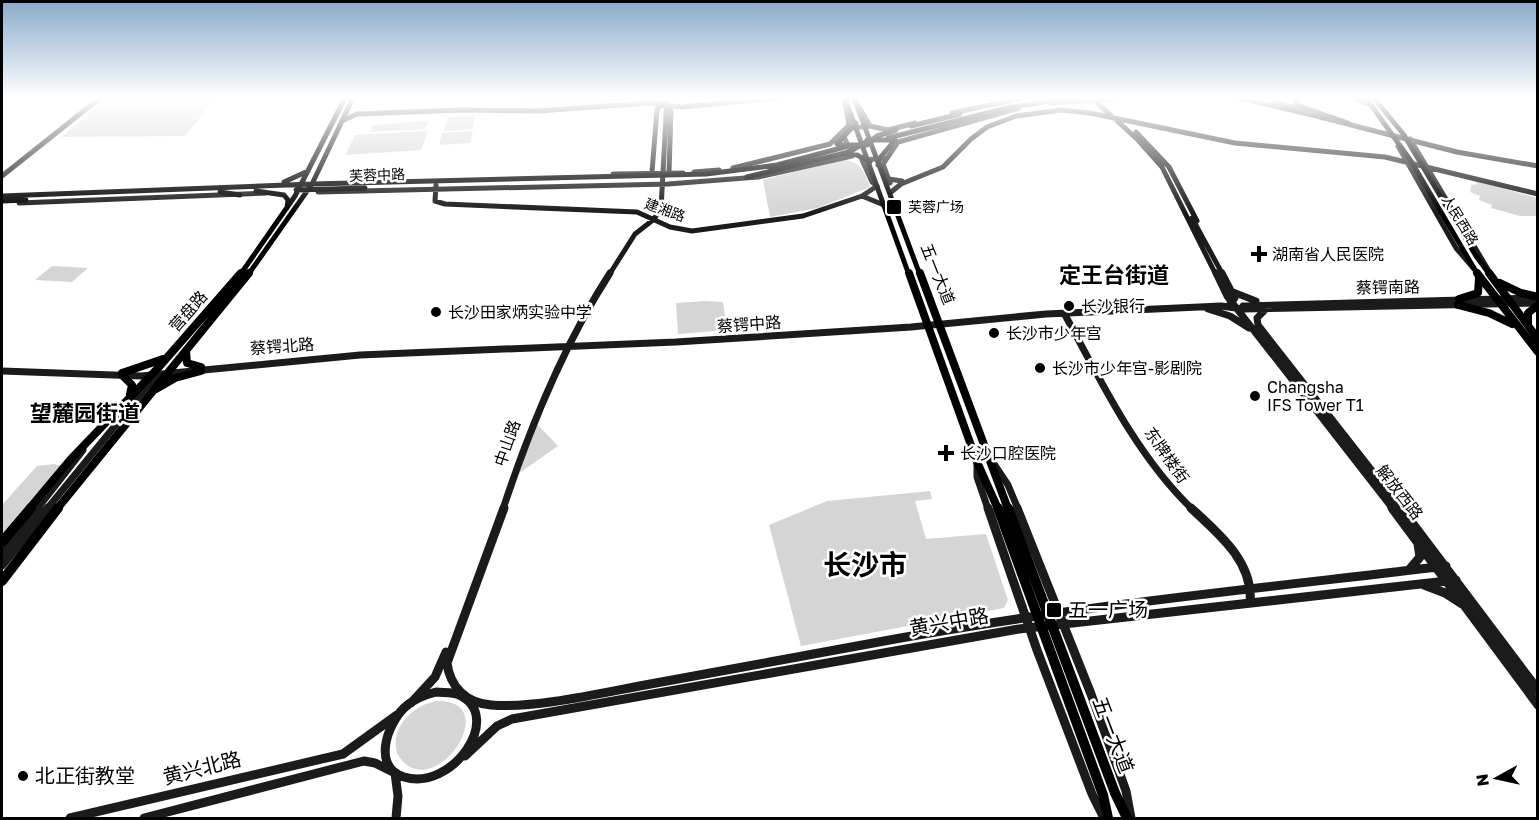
<svg xmlns="http://www.w3.org/2000/svg" width="1539" height="820" font-family="'Golos Text','Noto Sans SC',sans-serif">
<style>
.green{fill:#d5d5d5}
.lines{fill:none;stroke-linecap:round;stroke-linejoin:round}
.secondary-tunnel{stroke:#d9d9d9;stroke-width:5;stroke-dasharray:5 2;stroke-linecap:butt}
.secondary-far2{stroke:#1b1b1b;stroke-width:5}
.secondary-far1{stroke:#1b1b1b;stroke-width:7}
.secondary{stroke:#1b1b1b;stroke-width:9}
.primary-far2{stroke:#000;stroke-width:5}
.primary-far1{stroke:#000;stroke-width:8}
.primary{stroke:#000;stroke-width:10}
.poi-dot{fill:#000;stroke:#fff;stroke-width:2}
.labels{text-anchor:middle;stroke-width:5;stroke-linejoin:round;paint-order:stroke}
.far-street-label{font-size:14px;fill:#000;stroke:#fff}
.far-poi-label{font-size:14px;fill:#000;stroke:#fff;text-anchor:start}
.poi-label{font-size:16px;fill:#000;stroke:#fff;text-anchor:start}
.street-label{font-size:16px;fill:#000;stroke:#fff}
.near-poi-label{font-size:20px;fill:#000;stroke:#fff;text-anchor:start}
.near-street-label{font-size:20px;fill:#000;stroke:#fff}
.district-label{font-size:22px;font-weight:bold;fill:#000;stroke:#fff}
.town-label{font-size:28px;font-weight:bold;fill:#000;stroke:#fff}
</style>
<rect width="100%" height="100%" fill="#fff"/>
<path class="green" d="M108 98H216L185 136 61 137Z
M519 98H653V102L542 109 545 102 518 101Z
M475 116 472 129 444 131 448 117Z
M428 121 425 129 370 132 373 125Z
M428 131 421 150 345 155 355 135Z
M473 131 470 143 439 145 442 133Z
M839 160C859 159 864 170 870 187L818 208 770 217 763 180Z
M1473 180 1537 198V216H1520L1491 208 1492 205 1479 200 1480 196 1470 192 1471 185 1478 184Z
M52 266 88 268 72 282 35 280Z
M705 301 723 302 727 330 678 334 676 303Z
M535 422 558 446 518 474Z
M54 464 63 466 2 536V505L37 466Z
M930 491 932 499 915 501 926 539 986 534 1008 600 1004 608 801 646 769 525 827 501Z
M437 701C508 700 429 811 397 753 390 727 413 705 437 701Z"/>
<g class="lines">
<path class="secondary-tunnel" d="M1266 98 1275 102"/>
<path class="secondary-far2" d="M1092 98 1138 140 1162 167 1216 275
M855 100 870 126
M1275 102 1301 110
M1051 103 1111 99
M666 105 671 111 669 172
M952 113 1023 98
M1320 117 1457 152 1538 166
M342 121 357 114 461 110 538 111 650 103 681 107 777 98
M850 128 870 126 888 130 915 123
M1136 132 1169 167 1197 221
M843 134 852 156
M1410 139 1489 271
M1398 146 1456 248 1474 269
M862 160 872 182 877 186 862 196 884 205
M863 160 887 158
M733 168 830 144 849 125 844 98
M652 172 657 110 662 104
M694 172 719 170
M613 174 683 173
M2 176 100 98
M889 179 902 181
M890 183 883 164 898 142 1019 108
M436 185 435 201 445 204 637 212 670 227 692 231 803 216 862 196
M318 192 668 184 758 177 852 156
M890 193 901 184 943 167 971 139 987 127 1016 116 1061 110 1090 113 1235 143 1385 157 1538 194
M19 203 266 193
M1192 218 1223 275
M609 275 635 234 653 220 661 209 667 98"/>
<path class="secondary-far1" d="M1216 273 1227 296 1393 509
M1222 273 1235 298 1230 304
M1233 292 1256 301
M1243 306 1535 298
M1208 309 1230 316 1249 328
M1266 309 1257 318 1258 325 1402 509
M1064 313C1101 381 1136 455 1192 509
M2 371 141 376 360 355 676 342 911 327 1046 314 1221 306 1243 309 1538 303
M992 461 1008 485 1018 509
M977 465V477L988 509
M37 509 83 450
M47 509 146 388 162 375
M503 509C530 427 563 346 610 273"/>
<path class="secondary" d="M504 508 447 663C450 687 466 703 491 705 533 709 602 693 645 685 728 670 812 654 895 639 1077 606 1262 588 1446 566
M988 508 1037 650 1092 794 1104 818
M1017 508 1091 694 1126 791 1131 818
M1191 508C1218 533 1254 562 1250 603
M1392 508 1538 705
M1401 508 1538 690
M2 553 38 508
M2 565 48 508
M1409 570 1420 557 1418 544
M1424 585 1445 593 1462 604
M436 692C443 693 453 692 459 695 505 716 452 792 404 777 372 767 387 725 404 708 412 700 424 695 436 692Z
M411 703 435 677 446 652
M465 756 497 726 512 719 1019 629 1456 580
M70 818 343 754 397 715
M144 818 364 761 375 763 395 773 398 796 396 818"/>
<path class="primary-far2" d="M845 98 909 275
M854 98 920 275
M1240 98 1325 118
M1296 98V104L1302 107 1348 123
M1353 98 1369 104
M1366 98 1411 161 1478 275
M1374 98 1404 135 1476 256 1490 275
M911 126 960 114
M888 138 1007 108 1069 98
M867 140H893
M837 144 856 123
M867 144 877 136 896 130
M840 145H867
M846 154 857 155 870 162
M878 165 879 159 895 140
M747 177 849 152 866 142
M284 182 308 171
M296 190 365 188
M256 191 284 195 288 200 287 208
M220 192 240 195
M2 196 312 184 706 174 777 165 845 147
M2 201 26 200
M240 275 295 196 345 98
M248 275 312 184 353 98"/>
<path class="primary-far1" d="M909 273 977 462 998 509
M920 273 1008 509
M1477 273 1538 352
M1489 273 1538 339
M1500 283 1521 293 1538 297
M1459 299 1478 293 1479 278
M1458 305 1489 313 1512 324
M1528 325V313L1538 305
M186 351 187 363 201 367
M122 373 163 359
M123 376 132 385 130 394
M156 389 175 378 201 371
M29 509 70 460 158 368 241 273
M57 509 249 273"/>
<path class="primary" d="M998 508 1103 795 1108 818
M1008 508 1115 793 1127 818
M2 542 31 508
M2 581 58 508"/>
</g>
<linearGradient id="sky" x2="0" y2="1"><stop stop-color="#89aaca"/><stop offset="0.46" stop-color="#fff"/><stop offset="1" stop-color="#fff" stop-opacity="0"/></linearGradient>
<rect width="1539" height="213" fill="url(#sky)"/>
<g class="poi-dot">
<rect x="886" y="199" width="16" height="16" rx="3"/>
<path d="M1256 245h6v6h6v6h-6v6h-6v-6h-6v-6h6z"/>
<circle cx="1069" cy="306" r="6"/>
<circle cx="436" cy="312" r="6"/>
<circle cx="994" cy="333" r="6"/>
<circle cx="1040" cy="368" r="6"/>
<circle cx="1255" cy="396" r="6"/>
<path d="M943 444h6v6h6v6h-6v6h-6v-6h-6v-6h6z"/>
<rect x="1046" y="602" width="16" height="16" rx="3"/>
<circle cx="23" cy="776" r="6"/>
</g>
<g class="labels">
<g class="far-street-label">
<text transform="translate(377 175) rotate(-2)" y="5">芙蓉中路</text>
<text transform="translate(665 210) rotate(20)" y="5">建湘路</text>
<text transform="translate(1460 220) rotate(59)" y="5">人民西路</text>
</g>
<g class="far-poi-label">
<text x="908" y="212">芙蓉广场</text>
</g>
<g class="poi-label">
<text x="1272" y="260">湖南省人民医院</text>
<text x="1081" y="312">长沙银行</text>
<text x="448" y="318">长沙田家炳实验中学</text>
<text x="1006" y="339">长沙市少年宫</text>
<text x="1052" y="374">长沙市少年宫-影剧院</text>
<text x="1267" y="393">Changsha<tspan x="1267" dy="18">IFS Tower T1</tspan></text>
<text x="960" y="459">长沙口腔医院</text>
</g>
<g class="street-label">
<text transform="translate(938 274) rotate(68)" y="6">五一大道</text>
<text transform="translate(1388 287) rotate(-1)" y="6">蔡锷南路</text>
<text transform="translate(188 311) rotate(-49)" y="6">营盘路</text>
<text transform="translate(749 324) rotate(-4)" y="6">蔡锷中路</text>
<text transform="translate(282 346) rotate(-4)" y="6">蔡锷北路</text>
<text transform="translate(507 443) rotate(-71)" y="6">中山路</text>
<text transform="translate(1167 455) rotate(55)" y="6">东牌楼街</text>
<text transform="translate(1400 492) rotate(52)" y="6">解放西路</text>
</g>
<g class="near-poi-label">
<text x="1068" y="617">五一广场</text>
<text x="35" y="783">北正街教堂</text>
</g>
<g class="near-street-label">
<text transform="translate(949 622) rotate(-10)" y="7">黄兴中路</text>
<text transform="translate(1113 735) rotate(69)" y="7">五一大道</text>
<text transform="translate(202 768) rotate(-14)" y="7">黄兴北路</text>
</g>
<g class="district-label">
<text x="1114" y="283">定王台街道</text>
<text x="85" y="421">望麓园街道</text>
</g>
<g class="town-label">
<text x="865" y="575">长沙市</text>
</g>
</g>
<rect width="1539" height="820" fill="none" stroke="#000000" stroke-width="6"/>
<g transform="translate(1497 778) rotate(262)" stroke="#ffffff" stroke-width="4.5" paint-order="stroke">
<path d="M0-4.5L10 22L0 15L-10 22Z" fill="#000000"/>
<text y="-9" font-size="16" font-weight="bold" text-anchor="middle" fill="#000000">N</text>
</g>
</svg>
